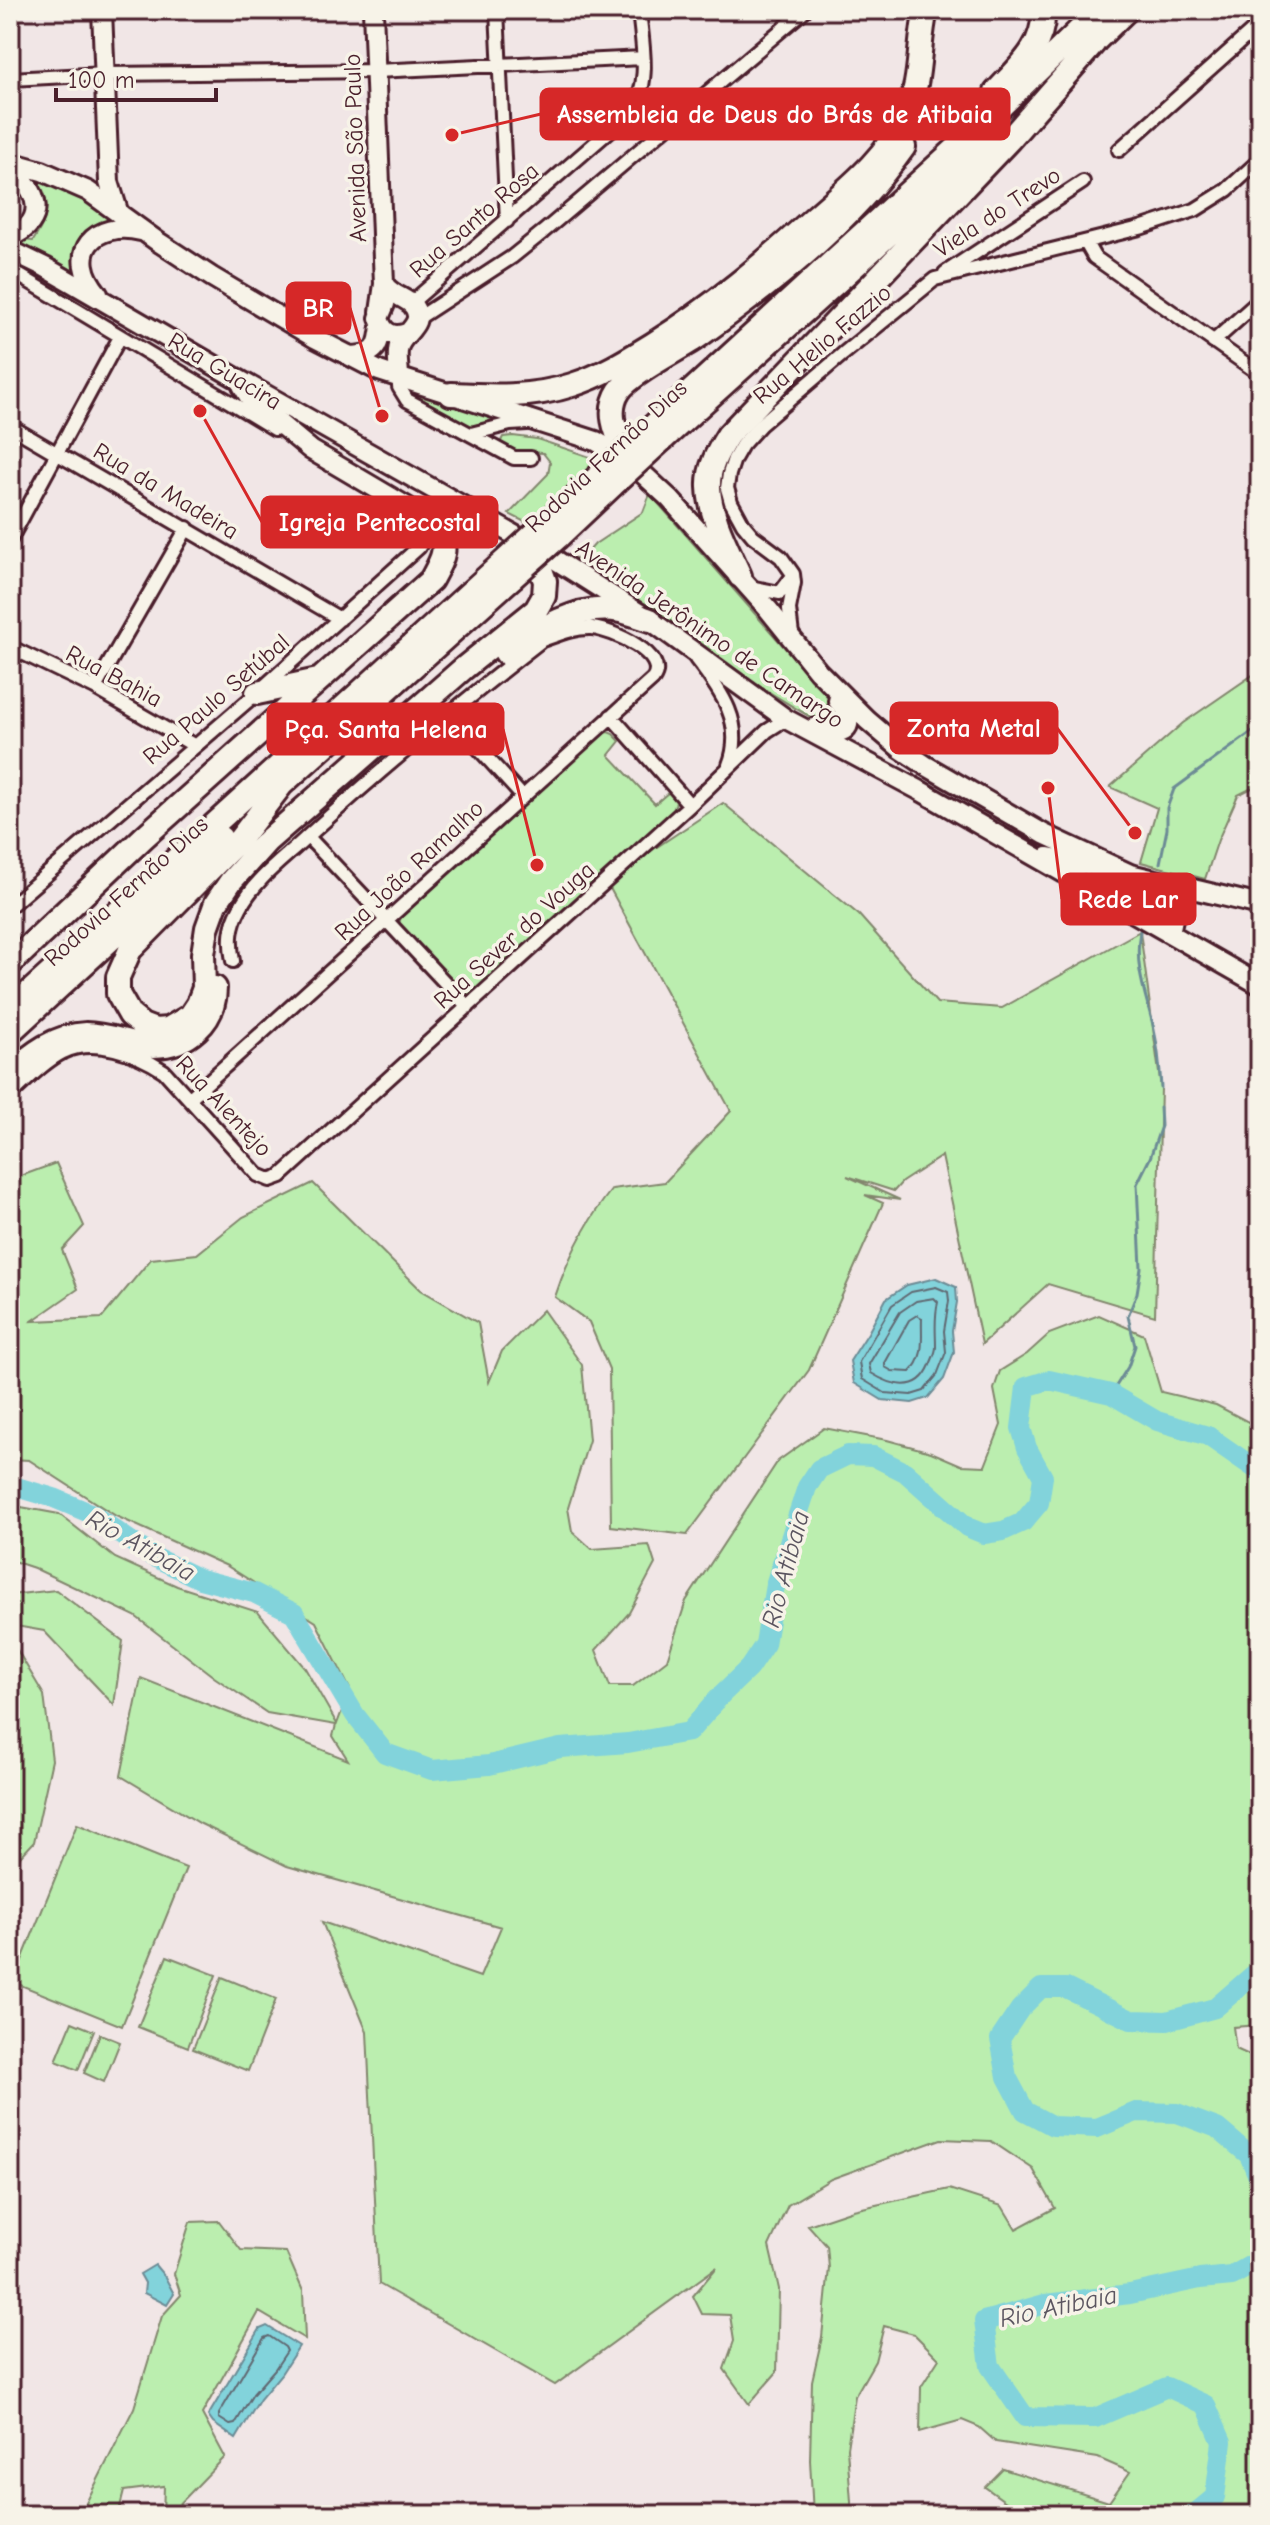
<svg xmlns="http://www.w3.org/2000/svg" width="1270" height="2525" font-family="'Comic Neue',sans-serif">
<style>
.green{fill:#bbeeaf;stroke:#82866d;stroke-width:2}
.water{fill:#82d3db;stroke:#6c8b95;stroke-width:2}
.lines{fill:none;stroke-linecap:round;stroke-linejoin:round}
.shore{stroke:#606771;stroke-width:2}
.stream{stroke:#6c8b95;stroke-width:3}
.river{stroke:#82d3db;stroke-width:20}
.street-casing{stroke:#4a1f2b;stroke-width:18}
.secondary-casing{stroke:#4a1f2b;stroke-width:24}
.highway-casing{stroke:#4a1f2b;stroke-width:28}
.street{stroke:#f7f3e8;stroke-width:12}
.secondary{stroke:#f7f3e8;stroke-width:18}
.highway{stroke:#f7f3e8;stroke-width:22}
.highway-bridge-casing{stroke:#4a1f2b;stroke-width:28;stroke-linecap:butt}
.highway-bridge{stroke:#f7f3e8;stroke-width:22}
.labels{text-anchor:middle;stroke-width:7;stroke-linejoin:round;paint-order:stroke}
.street-label{font-size:24px;fill:#4a1f2b;stroke:#f7f3e8}
.water-label{font-size:26px;font-style:italic;fill:#5b5560;stroke:#f7f3e8}
.leader{fill:none;stroke:#d62828;stroke-width:3}
.callout-dot{fill:#d62828;stroke:#f7f3e8;stroke-width:3}
.callout{fill:#d62828;stroke:#d62828;stroke-width:3}
.callout-label{font-size:26px;text-anchor:middle;font-weight:bold;fill:#fff}
</style>
<rect width="100%" height="100%" fill="#f1e6e6"/>
<filter id="ink" filterUnits="userSpaceOnUse"><feTurbulence type="fractalNoise" baseFrequency=".0125" numOctaves="2"/><feDisplacementMap in="SourceGraphic" scale="16" xChannelSelector="R" yChannelSelector="G"/><feConvolveMatrix kernelMatrix="1 2 1 2 8 2 1 2 1" color-interpolation-filters="sRGB"/></filter>
<g filter="url(#ink)">
<path class="green" d="M30 175 72 193 121 219 100 226 81 283 17 246 20 240 33 241C42 227 52 209 43 192 40 187 32 182 28 178Z
M415 390 475 409 494 420 465 428 406 392Z
M513 436 537 439 602 461 527 523 509 514 548 474 550 462 543 453 506 451 499 445 503 437Z
M650 494 841 712 842 720 830 728C739 678 655 615 569 557L582 559 595 544 643 512Z
M1260 670V784L1238 795 1218 840 1205 879 1141 862 1157 808 1110 787 1183 723Z
M608 732 613 734 620 741 609 755 655 804 669 792 676 802 672 814 476 992 465 995 402 930 399 925 401 916 603 733Z
M723 803 859 915 937 1003 1002 1008 1140 931 1161 1088 1155 1316 1048 1284 982 1344 942 1156 902 1182 894 1191 847 1176 900 1200 865 1195 883 1203 809 1370 687 1535 611 1526 609 1369 589 1322 555 1297C568 1257 586 1222 612 1189L665 1182 731 1111 606 881Z
M56 1163 84 1226 62 1250 78 1289 32 1321 102 1318 151 1259 197 1254 243 1217 313 1183 421 1290 478 1323 489 1382 502 1351 543 1310 582 1365 589 1440 568 1508 572 1531 592 1549 649 1545 655 1564 629 1613 596 1650 610 1686H633L667 1660 686 1601 778 1461 824 1428 887 1440 931 1452 961 1465 985 1466 1001 1425 994 1389 1000 1371 1027 1354 1049 1334 1099 1315 1144 1335 1161 1392 1216 1405 1260 1428V2025L1233 2027 1236 2049 1260 2060V2515H1024L985 2487 1003 2469 1109 2502 1130 2472 1098 2458 996 2442 979 2427 962 2420 920 2432 921 2387 939 2359 914 2334 884 2326 875 2361 855 2396 847 2448 852 2515H813L810 2460 812 2381 822 2337 829 2268 827 2246 808 2225 853 2210 949 2189 1002 2206 1016 2229 1055 2208 1033 2169 991 2141 941 2139 831 2179 788 2205 769 2246 779 2289 777 2372 749 2404 724 2369 734 2341 730 2315 702 2314 693 2296 717 2267 555 2385 379 2284 367 2032 322 1922 480 1977 501 1927 287 1866 201 1824 121 1776 141 1678 348 1760 333 1736 336 1725 267 1713 214 1677 135 1616 34 1568 10 1560V1505L59 1514 115 1558 177 1586 258 1612 305 1668 337 1724 350 1689 316 1622 227 1566 116 1516 29 1460 10 1459V1180Z
M56 1590 123 1641 114 1705 44 1631 10 1625V1595Z
M10 1638 44 1695 52 1760 34 1842 10 1868Z
M77 1824 186 1868 122 2026 13 1982Z
M167 1956 216 1975 188 2047 138 2027Z
M222 1977 276 1999 248 2071 193 2049Z
M72 2022 94 2031 78 2070 56 2061Z
M100 2034 120 2042 104 2082 84 2073Z
M219 2221 241 2250 286 2252 303 2291 305 2339 259 2312 202 2414 225 2457 169 2515H163L164 2486 124 2491 118 2515H80L134 2408 162 2316 181 2295 174 2274 190 2222Z"/>
<path class="water" d="M936 1278 956 1287 957 1302 952 1331 954 1352 944 1379 928 1398 912 1403 882 1400 854 1383 850 1361 868 1333 886 1299 907 1285Z
M155 2265 165 2277 174 2294 167 2305 144 2293 145 2283 140 2274Z
M267 2326 299 2346 281 2374 260 2399 236 2439 213 2423 208 2416 260 2329Z"/>
<g class="lines">
<path class="shore" d="M936 1287 948 1292 949 1301 944 1331 946 1352 937 1375 924 1391 911 1395 885 1393 862 1379 859 1362 892 1305 911 1292Z
M934 1298 938 1302C934 1318 936 1331 936 1347 936 1353 932 1359 930 1365 918 1394 892 1386 871 1373L869 1364 900 1312 916 1301Z
M917 1315 922 1318C921 1339 926 1356 910 1372L892 1371 885 1367V1363L909 1320Z
M269 2336 285 2347 287 2351 275 2369 253 2394 235 2424 230 2425 219 2418V2414L264 2338Z"/>
<path class="stream" d="M1160 863 1167 829V808L1174 789 1260 726
M1147 907 1151 894
M1140 931C1134 965 1145 992 1153 1025 1158 1046 1160 1067 1161 1088
M1111 1394 1128 1367 1135 1346 1128 1316 1137 1293 1141 1268 1137 1184 1150 1158 1161 1126 1160 1107"/>
<path class="river" d="M10 1485 54 1498 92 1514 152 1556 200 1579 254 1593 294 1613 355 1715 385 1753 432 1770 489 1765 560 1748 628 1743 689 1732 722 1694 749 1668 765 1644 775 1585 807 1487 819 1469 848 1455 873 1456 905 1472 967 1527 984 1534 1003 1531 1023 1522 1039 1503 1043 1477 1027 1448 1021 1428 1026 1387 1049 1380 1111 1394 1157 1421 1208 1436 1260 1472
M1260 1969 1215 2008 1167 2021 1131 2020 1066 1988H1041L1020 2009 1000 2039 1007 2077 1025 2111 1053 2126 1097 2128 1136 2112 1177 2113 1217 2128 1249 2155 1260 2181
M1193 2515 1215 2497 1222 2442 1206 2405 1167 2387 1095 2418 1025 2417 990 2366 984 2321 1045 2304 1130 2294 1200 2279 1232 2276 1260 2260"/>
<defs>
<path id="street" d="M497 10 507 221
M10 79 106 74 376 71 643 58
M1119 150 1260 24
M1086 243 1094 257 1260 374
M10 270 275 429
M945 273 1083 182
M411 303 630 113C652 85 642 44 639 10
M417 319 512 257 543 232 805 10
M1213 342 1260 300
M399 377V387L407 400 514 458H531
M10 426 340 619
M471 434 510 424 527 423
M10 540 120 337
M749 587 780 593 792 577
M792 635 789 609 794 583 793 574 781 557 753 536 743 524 731 502 727 488 729 474 734 459 742 445 760 425 843 354 935 279 1140 228 1195 210 1227 190 1260 160
M10 647 95 688 195 746
M696 659C722 692 745 724 729 765
M95 688 187 528
M448 715 522 796
M611 716 690 805
M308 837 468 1007
M10 906 257 693 419 547C425 536 425 527 419 517
M18 1088C32 1075 46 1061 63 1052 94 1037 137 1053 164 1071L258 1175 270 1180 281 1176 690 805 767 731 786 719
M190 1098 653 679C670 655 612 630 592 628 575 627 559 634 542 640 461 703 382 768 307 837 284 859 255 879 240 908 230 926 229 941 233 961
M10 2513 12 2515"/>
<path id="secondary" d="M102 10 109 182 118 211
M373 10 384 284 380 312
M10 162 42 171 88 191 157 241 212 277 315 338 379 371 596 441 628 460 670 499 768 609 818 671 867 720 901 749 925 765 1044 834 1130 874
M10 170C40 189 48 222 10 237
M10 250 45 267 238 379 532 545 650 620 786 719 919 790 1260 985
M384 284C393 297 407 297 414 307 425 324 404 332 399 346 396 355 399 367 399 377
M98 294C64 253 94 220 141 231
M385 304 379 318C383 333 393 338 407 333
M350 356C375 355 379 349 381 325
M242 385 251 400 311 450 416 512
M814 728C842 739 861 729 838 701
M1048 857 1130 874 1260 905
M1170 933 1180 886"/>
<path id="highway" d="M1085 51 1127 10
M996 92C1018 68 1046 45 1043 10
M451 394C491 396 532 398 572 385 601 376 627 360 653 344 715 305 762 265 816 216 849 187 886 158 905 117 923 80 917 48 926 10
M653 426 987 120 1100 10
M663 439 859 262 996 135
M628 460C619 438 604 414 619 391 631 373 679 350 699 336 774 282 850 223 904 147
M542 527 600 475
M558 537 613 485
M740 576C728 549 710 517 709 487 708 468 718 451 728 435L1009 140 1094 43
M506 653C538 630 578 603 620 611 630 613 640 617 650 620
M257 693 318 680
M282 784 239 840 130 950 118 977V994L130 1015 142 1025 155 1030 168 1029 190 1016 198 1004 204 988 203 954 207 928 216 903 231 881 267 841 464 668 536 610 544 596 545 581 532 545
M271 794 513 577
M10 964 144 837 431 580C444 556 448 551 438 525L416 512
M10 1010 498 567
M10 1032 221 838
M10 1074C31 1054 56 1035 86 1034 109 1034 133 1046 154 1046 187 1046 215 1022 215 988"/>
</defs>
<use href="#street" class="street-casing"/>
<use href="#secondary" class="secondary-casing"/>
<use href="#highway" class="highway-casing"/>
<use href="#street" class="street"/>
<use href="#secondary" class="secondary"/>
<use href="#highway" class="highway"/>
<defs>
<path id="highway-bridge" d="M600 475 653 426
M613 485 663 439
M498 567 542 527
M513 577 558 537"/>
</defs>
<use href="#highway-bridge" class="highway-bridge-casing"/>
<use href="#highway-bridge" class="highway-bridge"/>
</g>
</g>
<g class="labels">
<g class="street-label">
<text transform="translate(355 148) rotate(-92)" y="8">Avenida São Paulo</text>
<text transform="translate(997 212) rotate(-33)" y="8">Viela do Trevo</text>
<text transform="translate(474 220) rotate(-41)" y="8">Rua Santo Rosa</text>
<text transform="translate(822 344) rotate(-40)" y="8">Rua Helio Fazzio</text>
<text transform="translate(225 371) rotate(31)" y="8">Rua Guacira</text>
<text transform="translate(606 456) rotate(-43)" y="8">Rodovia Fernão Dias</text>
<text transform="translate(166 491) rotate(31)" y="8">Rua da Madeira</text>
<text transform="translate(710 634) rotate(34)" y="8">Avenida Jerônimo de Camargo</text>
<text transform="translate(114 676) rotate(28)" y="8">Rua Bahia</text>
<text transform="translate(216 699) rotate(-41)" y="8">Rua Paulo Setúbal</text>
<text transform="translate(409 870) rotate(-43)" y="8">Rua João Ramalho</text>
<text transform="translate(126 891) rotate(-42)" y="8">Rodovia Fernão Dias</text>
<text transform="translate(514 935) rotate(-42)" y="8">Rua Sever do Vouga</text>
<text transform="translate(224 1106) rotate(47)" y="8">Rua Alentejo</text>
</g>
<g class="water-label">
<text transform="translate(141 1545) rotate(29)" y="9">Rio Atibaia</text>
<text transform="translate(785 1569) rotate(-75)" y="9">Rio Atibaia</text>
<text transform="translate(1058 2306) rotate(-12)" y="9">Rio Atibaia</text>
</g>
</g>
<path class="leader" d="M452 135L541 114M382 416L350 308M200 411L262 522M1135 833L1057 728M537 865L503 729M1048 788L1062 899"/>
<g class="callout-dot">
<circle cx="452" cy="135" r="8"/>
<circle cx="382" cy="416" r="8"/>
<circle cx="200" cy="411" r="8"/>
<circle cx="1135" cy="833" r="8"/>
<circle cx="537" cy="865" r="8"/>
<circle cx="1048" cy="788" r="8"/>
</g>
<g class="callout">
<rect x="541" y="89" width="468" height="50" rx="8"/>
<rect x="287" y="283" width="63" height="50" rx="8"/>
<rect x="262" y="497" width="235" height="50" rx="8"/>
<rect x="891" y="703" width="166" height="50" rx="8"/>
<rect x="268" y="704" width="235" height="50" rx="8"/>
<rect x="1062" y="874" width="133" height="50" rx="8"/>
</g>
<g class="callout-label">
<text x="775" y="123">Assembleia de Deus do Brás de Atibaia</text>
<text x="318" y="317">BR</text>
<text x="380" y="531">Igreja Pentecostal</text>
<text x="974" y="737">Zonta Metal</text>
<text x="386" y="738">Pça. Santa Helena</text>
<text x="1128" y="908">Rede Lar</text>
</g>
<rect width="1270" height="2525" fill="none" stroke="#f7f3e8" stroke-width="40"/>
<rect x="20" y="20" width="1230" height="2485" fill="none" stroke="#4a1f2b" stroke-width="3" filter="url(#ink)"/>
<path d="M56 88v12h160v-12" fill="none" stroke="#4a1f2b" stroke-width="4"/>
<text x="68" y="88" font-size="24" fill="#4a1f2b" stroke="#f7f3e8" stroke-width="6" paint-order="stroke">100 m</text>
</svg>
